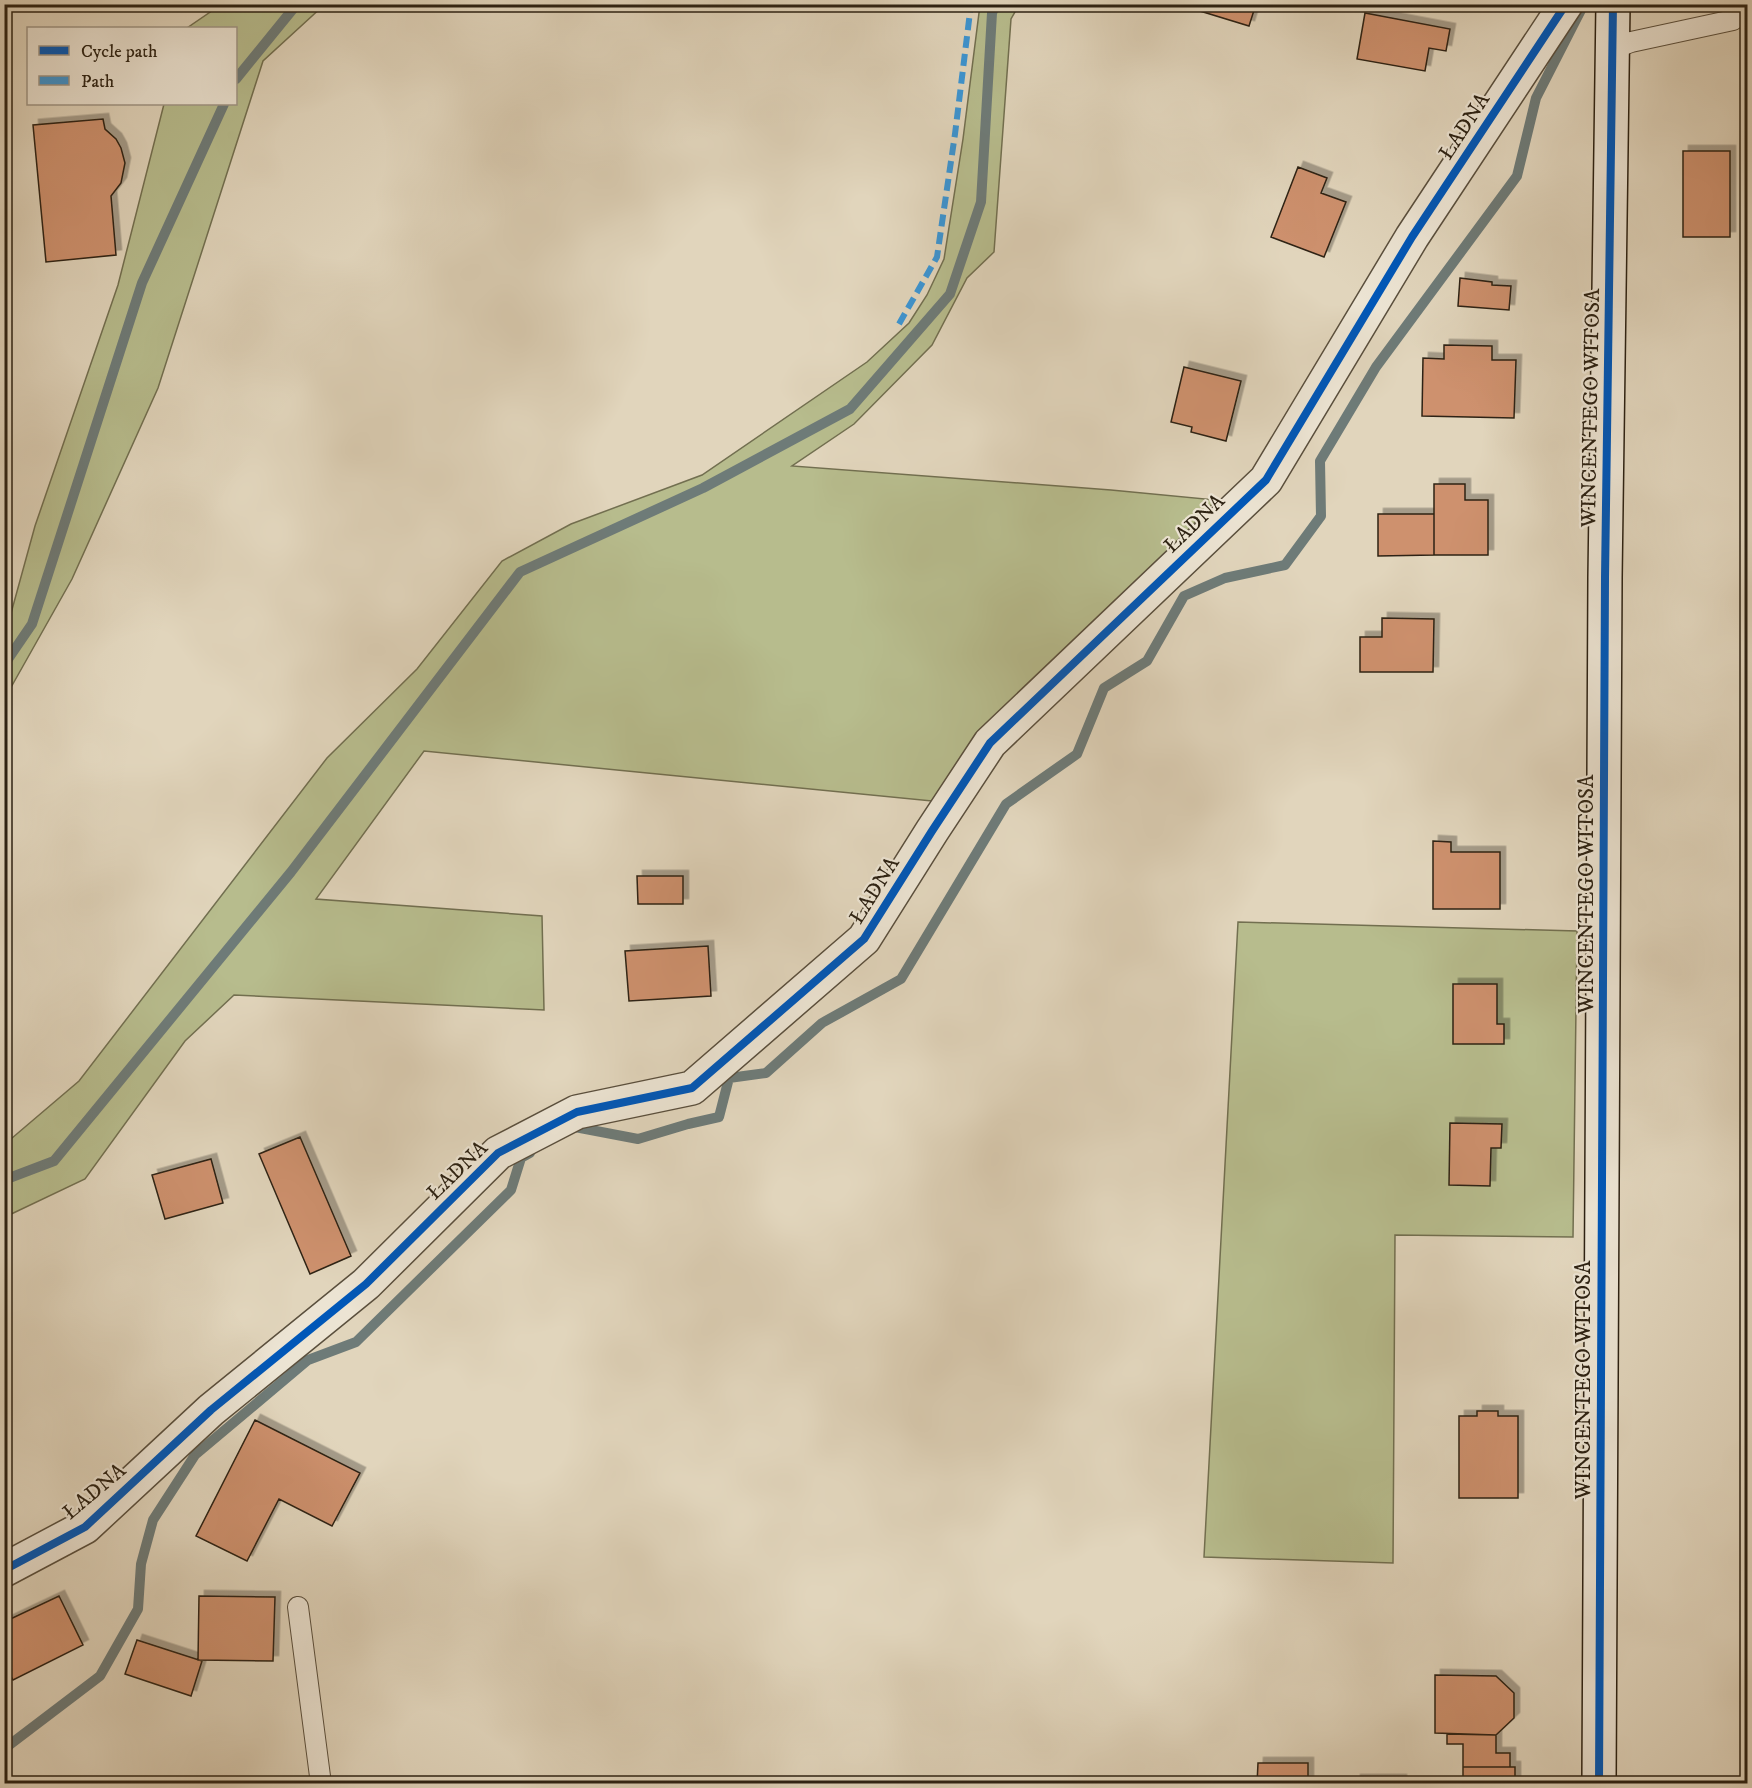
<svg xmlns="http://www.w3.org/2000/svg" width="1752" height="1788" font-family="'IM FELL DW Pica',serif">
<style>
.green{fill:#b7bc8d;stroke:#726f50;stroke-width:1.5}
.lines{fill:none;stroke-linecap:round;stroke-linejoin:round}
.stream{stroke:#6e7b78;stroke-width:10}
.building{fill:#ce916e;stroke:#2d2213;stroke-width:1.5;filter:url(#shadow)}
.lane-casing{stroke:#5a4f3d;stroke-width:22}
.street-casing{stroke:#5a4f3d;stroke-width:36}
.secondary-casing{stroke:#2d2213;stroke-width:36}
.lane{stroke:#ece4d3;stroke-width:20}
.street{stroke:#ece4d3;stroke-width:33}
.secondary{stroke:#ece4d3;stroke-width:33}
.quiet{stroke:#3c95d3;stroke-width:6;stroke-dasharray:12 6;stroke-linecap:butt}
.cycleway-casing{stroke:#ece4d3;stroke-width:11}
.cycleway{stroke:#0057b8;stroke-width:8}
.labels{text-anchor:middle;stroke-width:4.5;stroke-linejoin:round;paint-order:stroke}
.street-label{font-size:21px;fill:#2d2213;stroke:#ece4d3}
</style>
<defs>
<filter id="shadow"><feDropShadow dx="5.5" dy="-5.5" stdDeviation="0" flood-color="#0004"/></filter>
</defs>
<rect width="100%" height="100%" fill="#e1d5bc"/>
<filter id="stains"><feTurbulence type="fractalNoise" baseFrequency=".00333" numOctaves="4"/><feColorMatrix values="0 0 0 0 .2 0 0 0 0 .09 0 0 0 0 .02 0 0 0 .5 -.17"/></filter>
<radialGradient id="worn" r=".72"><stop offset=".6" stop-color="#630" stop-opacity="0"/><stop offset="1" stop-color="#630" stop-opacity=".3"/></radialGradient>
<path class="green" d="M222 4 324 5 263 61 158 388 72 579 5 698V635L35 526 118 285 164 104H236V28H187Z
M980 5H1019L1011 19 994 252 967 278 932 345 854 424 792 466 1111 490 1216 500 932 801 424 751 316 899 542 916 544 1010 234 995 185 1041 85 1179 5 1217V1144L79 1081 327 758 417 669 502 561 571 524 702 475 867 362 909 323 927 295 944 259 963 139Z
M1238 922 1577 931 1573 1237 1395 1235 1393 1563 1204 1557Z"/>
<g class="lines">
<path class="stream" d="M236 79 297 4
M4 665 32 624 142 283 224 104
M569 1130 575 1127 638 1139 688 1124 719 1117 729 1078 766 1073 822 1023 901 979 1006 804 1077 754 1104 688 1147 661 1184 596 1225 578 1285 565 1321 516 1320 461 1376 367 1517 176 1536 98 1581 10
M4 1180 54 1161 291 872 520 572 703 488 850 409 950 294 981 202 992 13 996 4
M4 1749 100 1676 138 1609 141 1564 153 1520 195 1455 308 1360 356 1342 511 1190 521 1158 530 1153"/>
</g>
<path class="building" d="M1177 4H1256L1249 26Z
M1365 13 1450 29 1446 51 1429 48 1425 71 1357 59Z
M103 119 105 129 116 139 121 148 125 163 121 183 111 196 116 255 46 262 33 125Z
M1683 151H1730V237H1683Z
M1298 167 1327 178 1321 193 1346 202 1324 257 1271 237Z
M1460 278 1492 282V285L1511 286 1509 310 1458 306Z
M1444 345 1492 346V360H1516L1514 418 1422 416 1423 358 1444 359Z
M1184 367 1241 381 1226 441 1191 432 1192 427 1171 422Z
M1434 484H1465V500H1488V555H1434Z
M1378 514H1434V555L1378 556Z
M1382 618 1434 619 1433 672H1360V637H1382Z
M1433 841 1451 842V852H1500V909H1433Z
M637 876H683V904H638Z
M708 946 711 996 629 1001 625 951Z
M1453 984H1497V1024H1504V1044H1453Z
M1450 1123 1502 1124 1501 1148H1491L1490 1186 1449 1185Z
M300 1137 351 1256 310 1274 259 1154Z
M211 1159 223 1203 165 1219 152 1175Z
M1477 1411H1498V1416H1518V1498H1459V1416H1477Z
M255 1420 360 1473 332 1526 279 1499 247 1561 196 1536Z
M59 1596 83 1645 13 1680 4 1663V1622Z
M199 1596 275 1597 273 1661 198 1660Z
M137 1640 202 1661 191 1696 125 1674Z
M1435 1675 1496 1676 1514 1693V1718L1496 1735 1435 1733Z
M1447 1734 1496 1735V1753H1510V1767H1463V1744H1447Z
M1258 1763H1308V1784H1257Z
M1463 1767H1515V1784H1463Z
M1355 1780H1401V1784H1355Z"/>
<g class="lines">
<defs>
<path id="lane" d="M1612 49 1631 42 1733 20 1748 7
M298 1607 321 1784"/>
<path id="street" d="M4 1570 85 1527 211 1410 366 1284 498 1153 577 1112 692 1088 864 939 932 831 990 743 1266 480 1412 237 1566 4"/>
<path id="secondary" d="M1599 1784 1605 578 1613 4"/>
</defs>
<use href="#lane" class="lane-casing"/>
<use href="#street" class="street-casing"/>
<use href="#secondary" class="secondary-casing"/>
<use href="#lane" class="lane"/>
<use href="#street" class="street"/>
<use href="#secondary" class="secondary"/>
<path class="quiet" d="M899 324 937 257 955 134 971 4"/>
<defs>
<path id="cycleway" d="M4 1570 85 1527 211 1410 366 1284 498 1153 577 1112 692 1088 864 939 932 831 990 743 1266 480 1412 237 1566 4
M1599 1784 1605 578 1613 4"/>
</defs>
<use href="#cycleway" class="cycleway-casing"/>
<use href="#cycleway" class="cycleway"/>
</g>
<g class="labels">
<g class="street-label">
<text transform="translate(1464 126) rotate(-57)" y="7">ŁADNA</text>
<text transform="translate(1590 408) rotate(-89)" y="7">WINCENTEGO WITOSA</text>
<text transform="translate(1194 523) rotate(-44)" y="7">ŁADNA</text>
<text transform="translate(874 890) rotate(-58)" y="7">ŁADNA</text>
<text transform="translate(1586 894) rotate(-90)" y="7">WINCENTEGO WITOSA</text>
<text transform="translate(457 1170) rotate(-44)" y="7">ŁADNA</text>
<text transform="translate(1583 1380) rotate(-90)" y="7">WINCENTEGO WITOSA</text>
<text transform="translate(94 1491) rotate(-40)" y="7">ŁADNA</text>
</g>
</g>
<rect width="1752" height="1788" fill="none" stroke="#e1d5bc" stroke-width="24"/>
<rect x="6" y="6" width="1740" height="1776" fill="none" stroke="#2d2213" stroke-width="3"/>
<rect x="12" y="12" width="1728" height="1764" fill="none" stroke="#2d2213" stroke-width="1.5"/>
<rect x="27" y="27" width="210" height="78" fill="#ece4d3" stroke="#a09686" stroke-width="1.5"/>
<rect x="39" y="46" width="30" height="9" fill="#0057b8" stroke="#a09686" stroke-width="1.5"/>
<text x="81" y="57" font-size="18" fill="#2d2213">Cycle path</text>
<rect x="39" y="76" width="30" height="9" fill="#3c95d3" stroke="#a09686" stroke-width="1.5"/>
<text x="81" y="87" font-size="18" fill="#2d2213">Path</text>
<rect width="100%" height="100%" filter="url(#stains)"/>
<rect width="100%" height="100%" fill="url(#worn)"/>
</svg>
